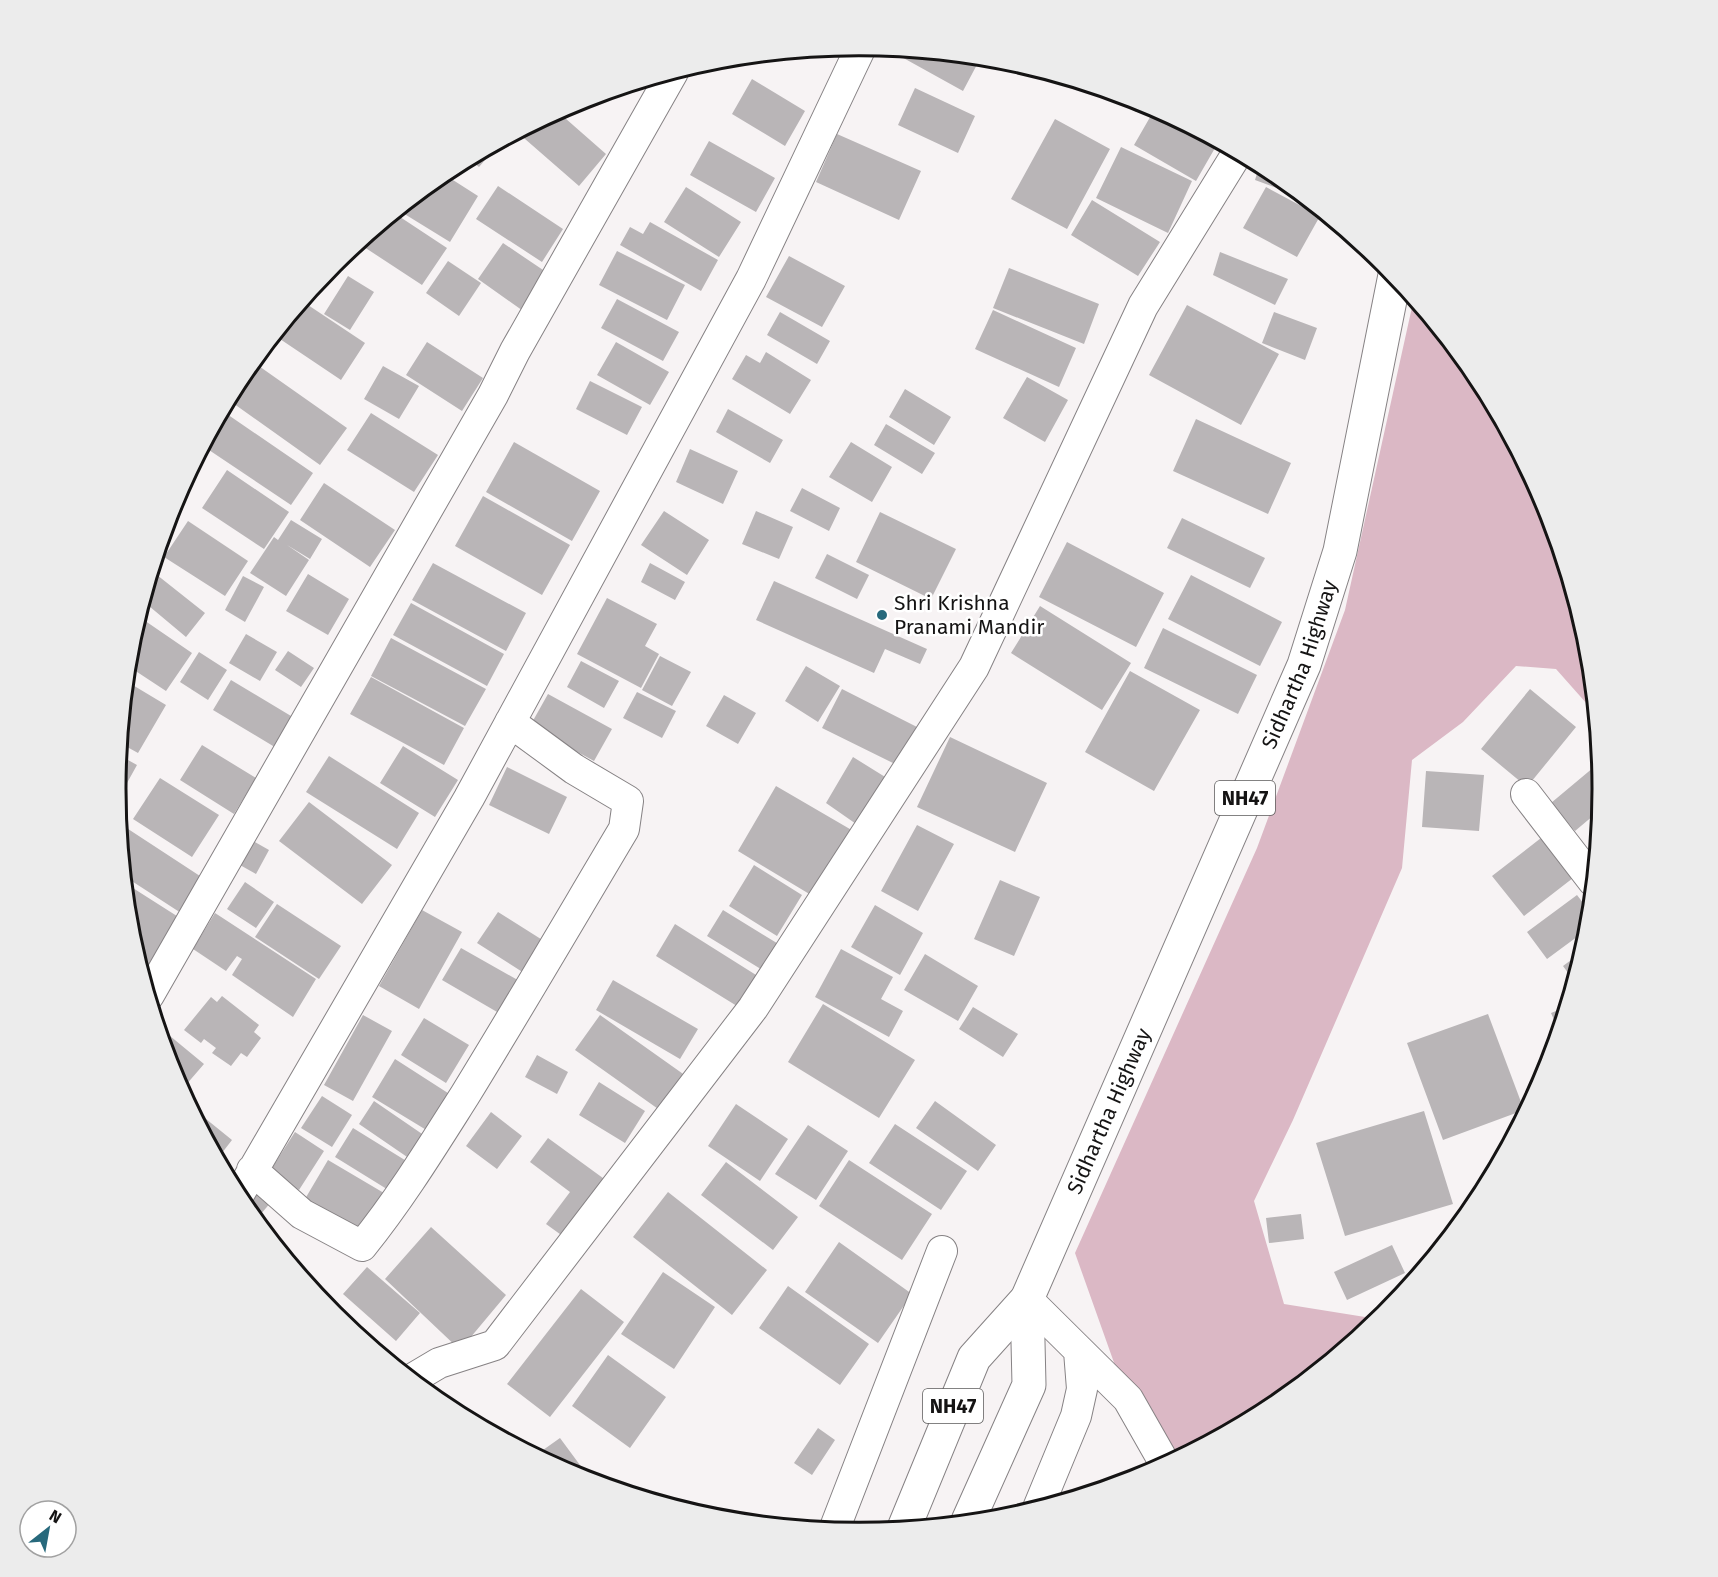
<svg xmlns="http://www.w3.org/2000/svg" width="1718" height="1577" font-family="'Fira Sans',sans-serif">
<style>
.green{fill:#dbb8c5}
.building{fill:#b9b5b7}
.lines{fill:none;stroke-linecap:round;stroke-linejoin:round}
.minor-casing{stroke:#868284;stroke-width:32}
.trunk-casing{stroke:#868284;stroke-width:35}
.minor{stroke:#fff;stroke-width:30}
.trunk{stroke:#fff;stroke-width:33}
.poi-dot{fill:#27697c;stroke:#fff;stroke-width:2}
.labels{text-anchor:middle;stroke-width:5;stroke-linejoin:round;paint-order:stroke}
.shield{fill:#fff;stroke:#5b5a5a;stroke-width:1.5}
.shield-label{font-size:20px;font-weight:bold;fill:#151414}
.poi-label{font-size:21px;fill:#151414;stroke:#fff;text-anchor:start}
.street-label{font-size:21px;fill:#151414;stroke:#fff}
.rim{fill:none;stroke:#151414;stroke-width:3}
</style>
<rect width="100%" height="100%" fill="#f7f3f4"/>
<path class="green" d="M1414 298 1477 376 1546 504 1588 644 1595 713 1556 669 1516 666 1463 722 1412 760 1402 868 1293 1120 1254 1201 1284 1304 1365 1317 1399 1297 1384 1314 1272 1407 1174 1459 1117 1371 1075 1253 1257 848 1345 610Z"/>
<path class="building" d="M890 48 981 57 963 91 889 50Z
M752 79 805 111 785 146 732 114Z
M1094 87H1095L1142 101 1136 112Z
M915 88 975 116 958 153 898 125Z
M557 111 606 154 579 186 517 132Z
M1153 112 1215 148 1196 181 1134 145Z
M1055 119 1110 149 1067 229 1011 199Z
M837 134 921 171 899 220 816 182Z
M502 140 479 167 468 158Z
M709 141 775 178 756 212 690 175Z
M1121 147 1192 181 1168 233 1096 198Z
M1260 164 1272 170 1306 199 1255 180Z
M442 173 478 196 450 242 398 210Z
M498 186 563 229 542 262 476 219Z
M686 187 741 222 719 257 664 222Z
M1266 187 1320 216 1297 257 1243 228Z
M1092 200 1160 242 1138 276 1071 235Z
M394 213 447 248 422 285 358 243Z
M650 222 718 260 701 291 620 245 630 227 643 234Z
M503 243 552 276 526 313 478 279Z
M617 251 685 285 667 320 599 285Z
M1220 252 1288 279 1275 305 1213 275Z
M789 256 845 286 822 327 766 297Z
M448 261 481 283 459 316 426 293Z
M1009 268 1099 304 1084 344 993 308Z
M348 276 374 292 350 330 324 314Z
M617 299 679 332 663 361 601 328Z
M302 301 365 343 341 380 274 335Z
M1187 305 1279 354 1241 425 1149 375Z
M993 310 1076 348 1059 387 975 349Z
M780 312 830 341 817 364 767 335Z
M1274 312 1317 328 1305 360 1262 343Z
M427 342 483 378 462 411 406 375Z
M616 342 669 372 650 405 597 375Z
M766 352 811 380 790 414 732 379 746 355 760 363Z
M256 364 347 428 320 465 230 401Z
M383 366 419 386 399 419 364 399Z
M1027 377 1068 400 1045 442 1003 418Z
M590 381 642 407 627 435 576 409Z
M905 389 951 417 934 445 889 417Z
M728 409 783 440 770 463 716 432Z
M224 412 313 473 291 505 203 446Z
M371 413 438 455 414 492 347 450Z
M1196 419 1291 463 1268 514 1173 471Z
M886 424 935 453 922 474 874 445Z
M514 442 600 491 572 541 486 492Z
M851 442 892 467 872 502 829 477Z
M690 449 738 471 723 504 676 482Z
M227 470 289 512 264 549 202 508Z
M324 483 395 530 370 567 300 520Z
M802 488 840 508 829 531 790 511Z
M483 496 570 545 542 595 455 546Z
M664 511 709 540 687 575 641 545Z
M756 511 793 527 779 559 742 544Z
M880 512 956 549 931 599 856 562Z
M1182 518 1265 558 1250 588 1167 548Z
M291 520 322 539 310 559 287 545 309 560 286 596 250 573 274 537 278 540Z
M188 521 248 561 225 596 164 557Z
M1067 542 1164 593 1136 647 1039 597Z
M827 554 869 575 857 599 815 578Z
M433 563 526 613 506 651 412 600Z
M650 563 685 582 675 600 641 582Z
M152 571 205 613 186 637 143 601Z
M308 574 349 599 328 635 286 611Z
M1191 575 1282 622 1260 666 1168 619Z
M243 576 264 587 245 622 225 610Z
M774 581 927 649 920 664 885 649 874 673 756 620Z
M607 598 657 624 645 646 659 654 641 688 577 654Z
M411 603 504 654 487 686 393 635Z
M1040 606 1131 663 1102 710 1011 653Z
M138 616 192 653 166 691 128 666 130 643Z
M1163 628 1257 675 1238 714 1144 668Z
M246 634 277 652 260 681 229 663Z
M391 638 486 689 465 726 371 676Z
M288 651 314 668 301 687 275 670Z
M199 652 227 670 208 700 180 682Z
M660 656 691 672 672 706 642 690Z
M581 661 619 681 604 708 567 687Z
M806 666 840 686 818 722 785 701Z
M1130 671 1200 710 1154 791 1085 752Z
M371 677 464 728 444 765 350 714Z
M231 680 296 719 278 749 213 710Z
M126 681 166 705 138 753 120 743Z
M842 689 917 727 897 765 822 728Z
M1530 689 1576 727 1527 787 1481 749Z
M637 692 676 711 662 738 623 718Z
M548 694 612 729 594 761 530 726Z
M724 695 756 713 738 744 706 726Z
M950 737 1047 783 1015 852 917 807Z
M202 745 256 778 234 814 180 780Z
M403 746 458 780 435 817 380 783Z
M119 755 137 765 122 792 116 788Z
M329 756 419 813 397 849 306 792Z
M853 757 890 780 859 826 826 803Z
M1600 762 1602 789 1600 810 1575 831 1551 803Z
M507 767 567 797 549 834 489 805Z
M1426 771 1484 775 1479 831 1422 827Z
M160 778 219 815 192 857 133 819Z
M776 786 855 832 816 898 738 851Z
M309 802 392 865 362 904 279 841Z
M122 825 203 878 181 913 124 876 120 829Z
M917 825 954 844 918 911 881 891Z
M1541 838 1573 878 1524 916 1492 876Z
M253 841 269 850 256 874 240 865Z
M754 865 802 895 777 936 729 906Z
M1000 880 1040 897 1014 956 974 939Z
M245 882 274 902 256 928 227 909Z
M125 883 180 918 150 966 137 959 130 933Z
M1577 895 1590 912 1589 928 1547 959 1527 932Z
M277 904 341 946 319 979 255 937Z
M875 905 923 933 900 975 851 947Z
M422 910 462 932 419 1009 379 986Z
M723 910 785 948 769 974 707 936Z
M498 912 544 941 524 973 477 943Z
M215 913 316 979 293 1017 232 975 242 959 237 956 226 971 193 949Z
M675 924 764 980 745 1011 656 956Z
M461 948 523 983 504 1016 442 980Z
M841 949 893 977 881 999 903 1011 889 1037 815 997Z
M1583 951 1574 981 1563 966Z
M925 954 978 986 958 1021 904 990Z
M613 980 698 1029 680 1059 596 1010Z
M222 996 259 1025 254 1032 261 1038 247 1057 241 1053 231 1066 212 1053 216 1048 204 1039 201 1043 184 1030 211 997 217 1002Z
M823 1004 915 1060 879 1118 788 1062Z
M973 1007 1018 1034 1003 1057 959 1029Z
M1566 1007 1559 1031 1551 1013Z
M1488 1014 1524 1110 1443 1140 1407 1043Z
M363 1015 392 1031 353 1101 324 1085Z
M600 1015 686 1076 661 1111 575 1050Z
M424 1018 469 1045 446 1083 401 1055Z
M164 1031 204 1064 185 1086 172 1073 160 1035Z
M537 1055 568 1072 557 1094 525 1077Z
M395 1059 451 1095 428 1131 372 1097Z
M599 1082 645 1111 625 1143 579 1115Z
M322 1096 352 1115 332 1147 301 1128Z
M374 1101 428 1138 413 1161 359 1124Z
M935 1101 996 1145 978 1171 916 1128Z
M736 1104 788 1139 760 1181 708 1146Z
M190 1106 232 1140 218 1158Z
M1424 1111 1453 1204 1345 1236 1316 1143Z
M491 1112 522 1136 497 1169 466 1146Z
M895 1124 967 1171 941 1210 869 1163Z
M808 1125 848 1151 816 1200 775 1174Z
M353 1128 408 1162 390 1191 335 1157Z
M295 1132 324 1151 299 1190 270 1171Z
M548 1138 607 1181 564 1237 546 1224 570 1192 530 1162Z
M328 1160 389 1196 366 1235 305 1199Z
M849 1160 932 1214 902 1260 819 1206Z
M726 1162 798 1217 773 1250 701 1195Z
M257 1189 272 1201 260 1215 245 1203Z
M668 1192 767 1270 732 1315 633 1237Z
M1301 1214 1304 1239 1269 1243 1266 1218Z
M431 1227 506 1295 460 1350 385 1279Z
M839 1242 912 1294 878 1343 805 1292Z
M1392 1245 1405 1273 1347 1300 1334 1272Z
M367 1267 420 1313 396 1341 343 1294Z
M663 1272 715 1307 674 1369 621 1334Z
M788 1286 869 1344 840 1385 759 1328Z
M581 1289 624 1322 550 1417 507 1384Z
M608 1355 666 1397 630 1448 572 1406Z
M818 1428 835 1440 812 1475 794 1463Z
M560 1438 591 1480 574 1475 536 1455Z"/>
<g class="lines">
<defs>
<path id="minor" d="M1526 794 1593 881
M149 995 493 395 515 351 673 72
M252 1170 302 1214 362 1246C400 1199 432 1147 465 1095 519 1007 571 918 624 829L628 801 574 769 510 722
M238 1196 469 798 751 279 862 45
M1027 1299 1128 1399 1165 1464
M412 1379 439 1363 495 1345 753 1008 974 667 1143 306 1238 152
M1038 1508 1076 1416 1082 1389 1079 1351
M834 1530 942 1251"/>
<g id="trunk">
<path d="M968 1521 1029 1385 1027 1299"/>
<path id="s1" d="M904 1528 974 1358 1027 1299 1304 665 1340 551 1395 275"/>
</g>
</defs>
<use href="#minor" class="minor-casing"/>
<use href="#trunk" class="trunk-casing"/>
<use href="#minor" class="minor"/>
<use href="#trunk" class="trunk"/>
</g>
<circle class="poi-dot" cx="882" cy="615" r="6"/>
<g class="labels">
<g class="shield">
<rect x="1215" y="781" width="60" height="34" rx="4.5"/>
<rect x="923" y="1389" width="60" height="34" rx="4.5"/>
</g>
<g class="shield-label">
<text x="1245" y="805">NH47</text>
<text x="953" y="1413">NH47</text>
</g>
<g class="poi-label">
<text x="894" y="610">Shri Krishna<tspan x="894" dy="24">Pranami Mandir</tspan></text>
</g>
<g class="street-label">
<text dy="7" stroke="none"><textPath href="#s1" startOffset="954">Sidhartha Highway</textPath></text>
<text dy="7" stroke="none"><textPath href="#s1" startOffset="468">Sidhartha Highway</textPath></text>
</g>
</g>
<path d="M0 0H1718V1577H0ZM126 789a733 733 0 1 1 1466 0a733 733 0 1 1-1466 0Z" fill="#ececec" fill-rule="evenodd"/>
<path class="rim" d="M126 789a733 733 0 1 1 1466 0a733 733 0 1 1-1466 0Z"/>
<g transform="translate(48 1529) rotate(31)"><circle r="28" fill="#ffffff" stroke="#a1a1a1" stroke-width="1.5"/>
<path d="M0-4.5L10 22L0 15L-10 22Z" fill="#27697c"/>
<text y="-9" font-size="16" font-weight="bold" text-anchor="middle" fill="#151414">N</text>
</g>
</svg>
